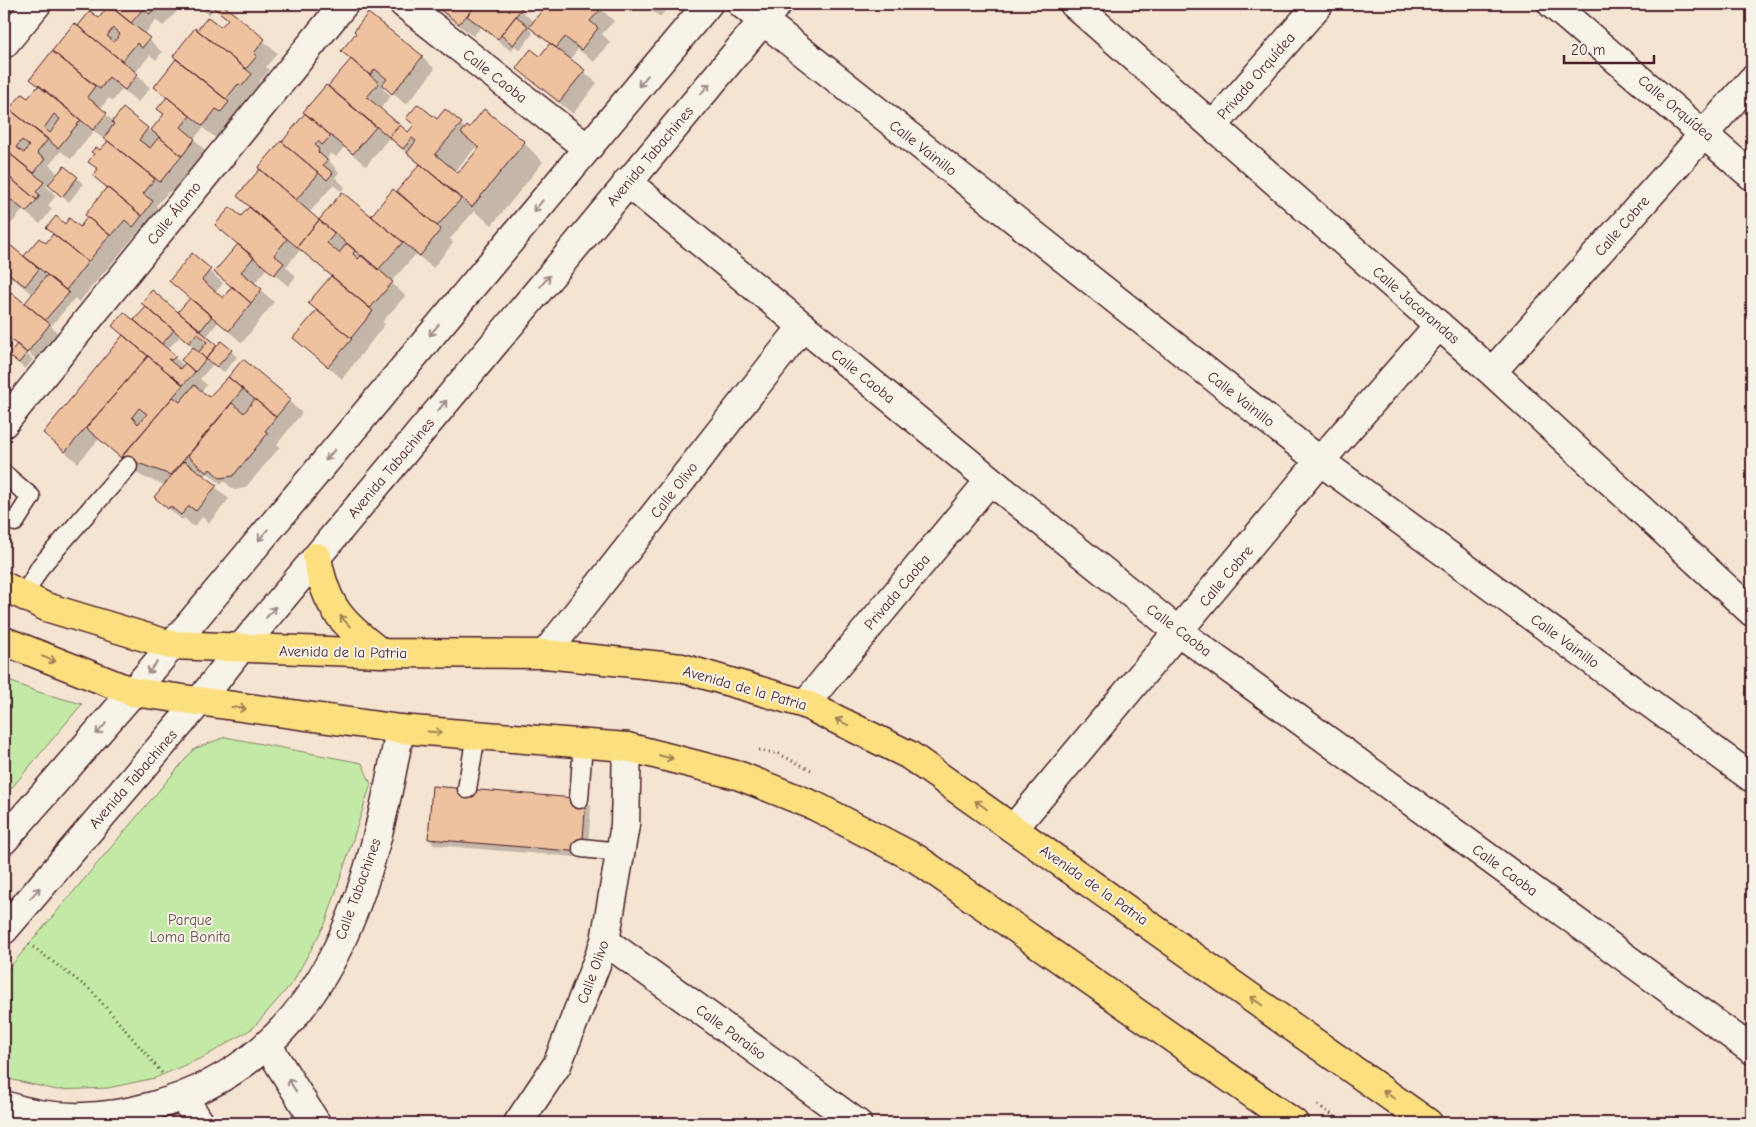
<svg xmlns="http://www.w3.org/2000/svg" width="1756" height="1127" font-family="'Comic Neue',sans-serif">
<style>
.green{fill:#c2eaa6;stroke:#868468}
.shadow{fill:#0003;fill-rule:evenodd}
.building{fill:#efc29f;stroke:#4a1f2b;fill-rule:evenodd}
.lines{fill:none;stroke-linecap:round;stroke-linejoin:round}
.service-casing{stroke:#4a1f2b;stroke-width:21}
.minor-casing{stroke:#4a1f2b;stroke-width:31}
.tertiary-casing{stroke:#4a1f2b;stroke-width:31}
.primary-casing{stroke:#4a1f2b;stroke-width:31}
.path{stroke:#4a1f2b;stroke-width:3;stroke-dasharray:1 4;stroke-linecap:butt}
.service{stroke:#f7f3e8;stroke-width:18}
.minor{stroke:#f7f3e8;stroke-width:28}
.tertiary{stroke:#f7f3e8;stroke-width:28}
.primary{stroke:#fce080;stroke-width:28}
.oneway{stroke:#a0898a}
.oneway2{stroke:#a38056}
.labels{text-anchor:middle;stroke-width:4;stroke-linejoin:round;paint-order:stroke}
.street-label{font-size:15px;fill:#4a1f2b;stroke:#f7f3e8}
.park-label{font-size:15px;fill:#68524a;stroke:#f7f3e8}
</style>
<rect width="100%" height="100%" fill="#f5e4d2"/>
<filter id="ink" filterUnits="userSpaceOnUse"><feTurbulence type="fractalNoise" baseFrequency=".02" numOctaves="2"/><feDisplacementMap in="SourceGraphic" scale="10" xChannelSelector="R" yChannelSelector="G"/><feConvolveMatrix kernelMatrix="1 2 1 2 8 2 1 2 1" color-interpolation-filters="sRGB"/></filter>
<g filter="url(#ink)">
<path class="green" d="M4 679 38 692 82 704 4 797Z
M225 737 362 763 371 784 326 922 293 982 253 1028 206 1056 155 1078 108 1088 57 1090 4 1078V974L194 749Z"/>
<path class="shadow" d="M4 4H24L17 13 13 11 4 23Z
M108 4H184L163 26 156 20 144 35 162 52 156 60 150 55 135 73 150 88 138 102 122 89 113 101 109 98 100 109 114 122 124 110 151 132 164 115 158 109 167 99 155 87 177 59 221 29 228 20 215 7 209 15 196 4H220L277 53 266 67 269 70 259 82 264 87 255 98 251 95 238 112 241 115 234 124 230 121 216 138 203 128 194 139 207 152 173 194 169 191 156 206 165 215 146 238 138 232 79 302 75 298 51 326 62 337 41 364 24 348 22 349 33 360 25 369 9 355 17 346 4 335V303L11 294 30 309 33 295 4 271V243L24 258 39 239 46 244 54 235 47 228 65 226 80 228 107 188 95 176 99 171 90 161 96 149 100 152 108 143 94 131 71 159 61 151 49 165 57 173 46 186 56 196 48 205 52 209 40 224 23 210 10 225 5 221 4 223V119L22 95 28 100 39 86 31 79 75 25 78 28 90 13 99 20 110 6Z
M431 4H514L534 22 549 4H595L614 21 602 34 610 42 594 62 578 49 570 60 597 83 573 114 517 68 540 58 550 44 530 26 529 28 533 33 520 50 515 46 511 51 481 27 473 36Z
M643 4H671L660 17Z
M422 57 435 69 406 105 384 85 382 88 391 96 380 109 408 134 437 121 461 124 465 129 524 143 543 162 492 225 474 211 450 239 453 243 433 268 416 254 391 282 405 296 382 322 385 324 342 379 295 338 318 311 332 277 300 250 286 267 296 276 288 286 267 268 254 284 274 302 242 343 218 322 206 337 218 347 231 351 237 357 224 372 213 364 200 379 207 385 201 392 209 399 243 361 302 413 277 444 280 447 245 488 234 490 224 481 221 484 208 473 204 477 229 499 209 523 202 517 194 527 184 518 182 520 155 497 165 485 141 476 99 439 78 463 57 445 124 336 114 326 134 322 147 307 179 313 190 299 170 280 192 255 223 283 215 293 223 299 232 288 216 272 239 245 217 225 241 218 250 208 239 196 283 144 306 113 305 112 352 60ZM389 138 420 165 397 193 371 218 319 221 309 213 333 185 341 191 345 187 335 177 339 173 327 158 331 153 336 157 344 147 366 166ZM476 147 479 150 458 175 454 172ZM180 336 194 348 184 366 167 350Z
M77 178 83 184 69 202 56 191Z
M4 383 22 401 4 418Z
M585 800 591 806 587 858 435 845 429 839Z"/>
<path class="building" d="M107 4H158L150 14 143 9 131 23Z
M217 4H222L265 39 254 53 257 56 246 69 197 30 208 17 221 27 228 19 214 8Z
M433 4H477L459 24Z
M477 4H516L522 8 498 39 467 16Z
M547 4H597L602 8 590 21 598 28 581 50 565 37 556 48 529 27Z
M109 5 150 38 142 48 137 43 122 61 78 26 90 11 99 18ZM113 28 120 34 114 42 107 36Z
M368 13 423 56 392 94 382 85 387 79 375 69 370 75 341 51 356 33 354 31Z
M516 16 528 26 513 45 501 35Z
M74 23 138 74 125 90 109 77 100 89 52 51Z
M195 28 252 74 242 86 238 84 226 99 173 56Z
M550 43 585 70 559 102 516 68 531 49 540 56Z
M52 51 95 86 87 97 107 113 93 130 30 79Z
M176 59 229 102 221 112 216 109 203 126 154 87Z
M351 59 379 83 367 97 400 125 389 137 328 86Z
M39 85 81 120 58 148 9 109 22 94 28 98ZM54 114 60 119 50 133 44 128Z
M326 85 376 127 353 154 303 112Z
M167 97 190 116 181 127 195 139 182 156 151 130 164 114 157 109Z
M418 104 437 119 445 109 462 123 435 154 458 173 479 148 461 133 467 126 469 128 484 109 525 142 472 207 407 153 416 141 412 138 403 149 389 137 400 125 408 132 414 125 406 118Z
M123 108 148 128 139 140 150 148 159 137 182 156 160 182 104 138 114 124 112 122Z
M9 109 48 139 37 153 45 159 34 173 4 149V116ZM22 140 29 146 24 153 16 147Z
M305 113 331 136 322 145 318 141 315 145 319 149 318 152 327 160 323 165 333 173 327 180 282 142Z
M108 141 155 179 143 194 153 201 142 216 93 176 98 169 88 162 94 154 91 152 96 147 100 150Z
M281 141 319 173 296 200 258 168Z
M4 149 44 182 36 192 40 195 37 200 4 173Z
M420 164 461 199 437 226 397 191Z
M64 166 78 177 62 197 48 185Z
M260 169 319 220 297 247 237 196Z
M4 173 37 200 26 212 4 194Z
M107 187 142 216 133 227 125 220 111 236 85 215Z
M393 189 441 229 420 256 371 216Z
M342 192 403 242 378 270 319 220Z
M4 194 9 198 4 205Z
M230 207 241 216 249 207 287 239 274 255 284 263 274 275 215 225Z
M56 216 65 224 69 218 80 227 87 217 110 235 88 262 46 228Z
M319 220 335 233 327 243 339 253 347 243 355 250 353 254 358 259 362 255 393 282 370 308 297 247Z
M53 234 88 262 66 290 24 256 39 238 46 243Z
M4 240 39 269 25 286 4 270Z
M238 244 254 257 241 272 262 289 251 303 214 272Z
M192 253 211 269 202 280 223 298 232 286 251 303 229 331 169 281Z
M47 275 69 293 45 320 25 303Z
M331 276 373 311 351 338 308 303Z
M152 290 217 345 206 359 199 352 207 342 197 333 189 343 141 303Z
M11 292 50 324 27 353 4 334V301Z
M190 298 212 316 201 330 178 312Z
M146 307 174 330 162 344 134 320Z
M317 310 352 339 328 367 293 338Z
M124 312 176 356 172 360 168 359 180 369 185 363 195 372 183 385 112 326Z
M123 335 148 356 65 452 43 433Z
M221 341 232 350 217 367 206 359Z
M17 344 27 353 19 363 8 355Z
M193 347 206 359 195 372 181 360Z
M148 356 183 385 121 458 86 428ZM139 408 147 414 138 424 132 417Z
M243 359 291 399 276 417 228 377Z
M228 377 243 389 171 475 121 457 173 397 180 402 194 385 209 397Z
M255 399 276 417 265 431 268 433 233 476 220 478 210 469 207 473 188 456 232 403 244 413Z
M184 461 217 485 196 511 189 506 181 515 170 506 168 509 154 497Z
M432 786 586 799 582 852 428 839Z"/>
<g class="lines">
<defs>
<path id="service" d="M4 474 31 497 15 522
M24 596 40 567 128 466
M467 789 476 735
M579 799 583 743
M582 848 620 852"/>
<path id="minor" d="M404 4 587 148
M742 4 1320 461 1752 778
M1074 4 1492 372 1752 612
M1552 4 1752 176
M4 44 37 4
M1213 126 1319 4
M627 182 990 480 1179 632 1752 1050
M1492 372 1752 80
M4 423 344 4
M545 654 803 326
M805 704 990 480
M1014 828 1320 461 1439 325
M605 941 857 1123
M518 1123 557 1065 605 941 625 825 627 747"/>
<path id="tertiary" d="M4 840 133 692 708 4
M4 930 198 703 240 649 777 4
M268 1046 316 1123
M184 1098 200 1123
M4 1105C51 1122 105 1120 153 1106 330 1057 371 889 400 729"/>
<path id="primary" d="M317 557C326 609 342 622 381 653
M4 586 46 607 171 645 381 653 545 654 682 668 805 704 909 755 1428 1123
M4 641 133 692 400 729 627 747 740 776 815 806 917 859 1294 1123"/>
</defs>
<use href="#service" class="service-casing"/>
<use href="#minor" class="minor-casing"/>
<use href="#tertiary" class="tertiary-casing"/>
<use href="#primary" class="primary-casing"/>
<path class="path" d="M759 750 779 754 813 771
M29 944 92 991 162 1073
M1318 1105 1344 1123"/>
<use href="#service" class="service"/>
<use href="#minor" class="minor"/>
<use href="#tertiary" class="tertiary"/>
<use href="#primary" class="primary"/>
</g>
<defs><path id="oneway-shaft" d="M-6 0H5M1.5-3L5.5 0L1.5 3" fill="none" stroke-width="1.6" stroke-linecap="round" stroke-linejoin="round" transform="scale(1.25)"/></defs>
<g class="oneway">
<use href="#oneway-shaft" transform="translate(643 81) rotate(130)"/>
<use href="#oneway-shaft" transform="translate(705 89) rotate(-50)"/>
<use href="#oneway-shaft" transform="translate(538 206) rotate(130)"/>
<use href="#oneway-shaft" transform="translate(545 281) rotate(-50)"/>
<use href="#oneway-shaft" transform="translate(434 330) rotate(130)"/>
<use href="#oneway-shaft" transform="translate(442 406) rotate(-50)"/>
<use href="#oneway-shaft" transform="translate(330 455) rotate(130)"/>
<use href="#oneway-shaft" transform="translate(263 535) rotate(130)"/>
<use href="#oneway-shaft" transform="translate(271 612) rotate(-50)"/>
<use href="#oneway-shaft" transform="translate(152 668) rotate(129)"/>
<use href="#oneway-shaft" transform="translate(101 729) rotate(131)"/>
<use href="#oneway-shaft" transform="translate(35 893) rotate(-49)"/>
<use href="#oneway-shaft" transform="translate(292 1085) rotate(-122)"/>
</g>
<g class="oneway2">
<use href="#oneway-shaft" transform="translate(345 621) rotate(-131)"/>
<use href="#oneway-shaft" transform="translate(49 659) rotate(21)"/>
<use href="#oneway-shaft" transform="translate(239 708) rotate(8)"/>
<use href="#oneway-shaft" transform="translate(842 722) rotate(-154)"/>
<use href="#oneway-shaft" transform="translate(435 732) rotate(4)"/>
<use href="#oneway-shaft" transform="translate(666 757) rotate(14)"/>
<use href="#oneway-shaft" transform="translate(981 805) rotate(-145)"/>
<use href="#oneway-shaft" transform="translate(1256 1001) rotate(-145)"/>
<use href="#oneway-shaft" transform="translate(1389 1095) rotate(-145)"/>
</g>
</g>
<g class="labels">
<g class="street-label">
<text transform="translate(495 76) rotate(38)" y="5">Calle Caoba</text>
<text transform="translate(1256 76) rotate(-49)" y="5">Privada Orquídea</text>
<text transform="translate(1676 108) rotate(40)" y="5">Calle Orquídea</text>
<text transform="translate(923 148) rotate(38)" y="5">Calle Vainillo</text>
<text transform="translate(650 156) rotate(-50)" y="5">Avenida Tabachines</text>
<text transform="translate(174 213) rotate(-51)" y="5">Calle Álamo</text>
<text transform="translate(1622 226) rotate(-49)" y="5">Calle Cobre</text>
<text transform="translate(1416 305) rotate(41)" y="5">Calle Jacarandas</text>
<text transform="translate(863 376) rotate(39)" y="5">Calle Caoba</text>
<text transform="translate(1241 399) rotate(38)" y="5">Calle Vainillo</text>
<text transform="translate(391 468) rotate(-50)" y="5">Avenida Tabachines</text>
<text transform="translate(674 490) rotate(-52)" y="5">Calle Olivo</text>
<text transform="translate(1226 576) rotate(-50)" y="5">Calle Cobre</text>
<text transform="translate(897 592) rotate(-50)" y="5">Privada Caoba</text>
<text transform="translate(1179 630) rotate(37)" y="5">Calle Caoba</text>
<text transform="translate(1565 641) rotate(36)" y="5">Calle Vainillo</text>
<text transform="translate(343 652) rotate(1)" y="5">Avenida de la Patria</text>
<text transform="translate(745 688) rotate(16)" y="5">Avenida de la Patria</text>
<text transform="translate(133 779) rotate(-49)" y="5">Avenida Tabachines</text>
<text transform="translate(1505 870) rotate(36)" y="5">Calle Caoba</text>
<text transform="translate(1094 885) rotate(35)" y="5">Avenida de la Patria</text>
<text transform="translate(358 889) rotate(-70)" y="5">Calle Tabachines</text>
<text transform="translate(593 972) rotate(-70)" y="5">Calle Olivo</text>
<text transform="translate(731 1032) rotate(36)" y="5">Calle Paraíso</text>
</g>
<g class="park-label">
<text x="190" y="925">Parque<tspan x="190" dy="17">Loma Bonita</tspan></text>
</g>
</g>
<rect width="1756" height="1127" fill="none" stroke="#f7f3e8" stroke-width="20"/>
<rect x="10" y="10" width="1736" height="1107" fill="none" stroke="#4a1f2b" stroke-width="2" filter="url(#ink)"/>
<path d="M1564 55v8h90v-8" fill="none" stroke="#4a1f2b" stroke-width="2.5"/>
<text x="1571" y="55" font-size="15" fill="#4a1f2b" stroke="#f7f3e8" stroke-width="4" paint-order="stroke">20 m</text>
</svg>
